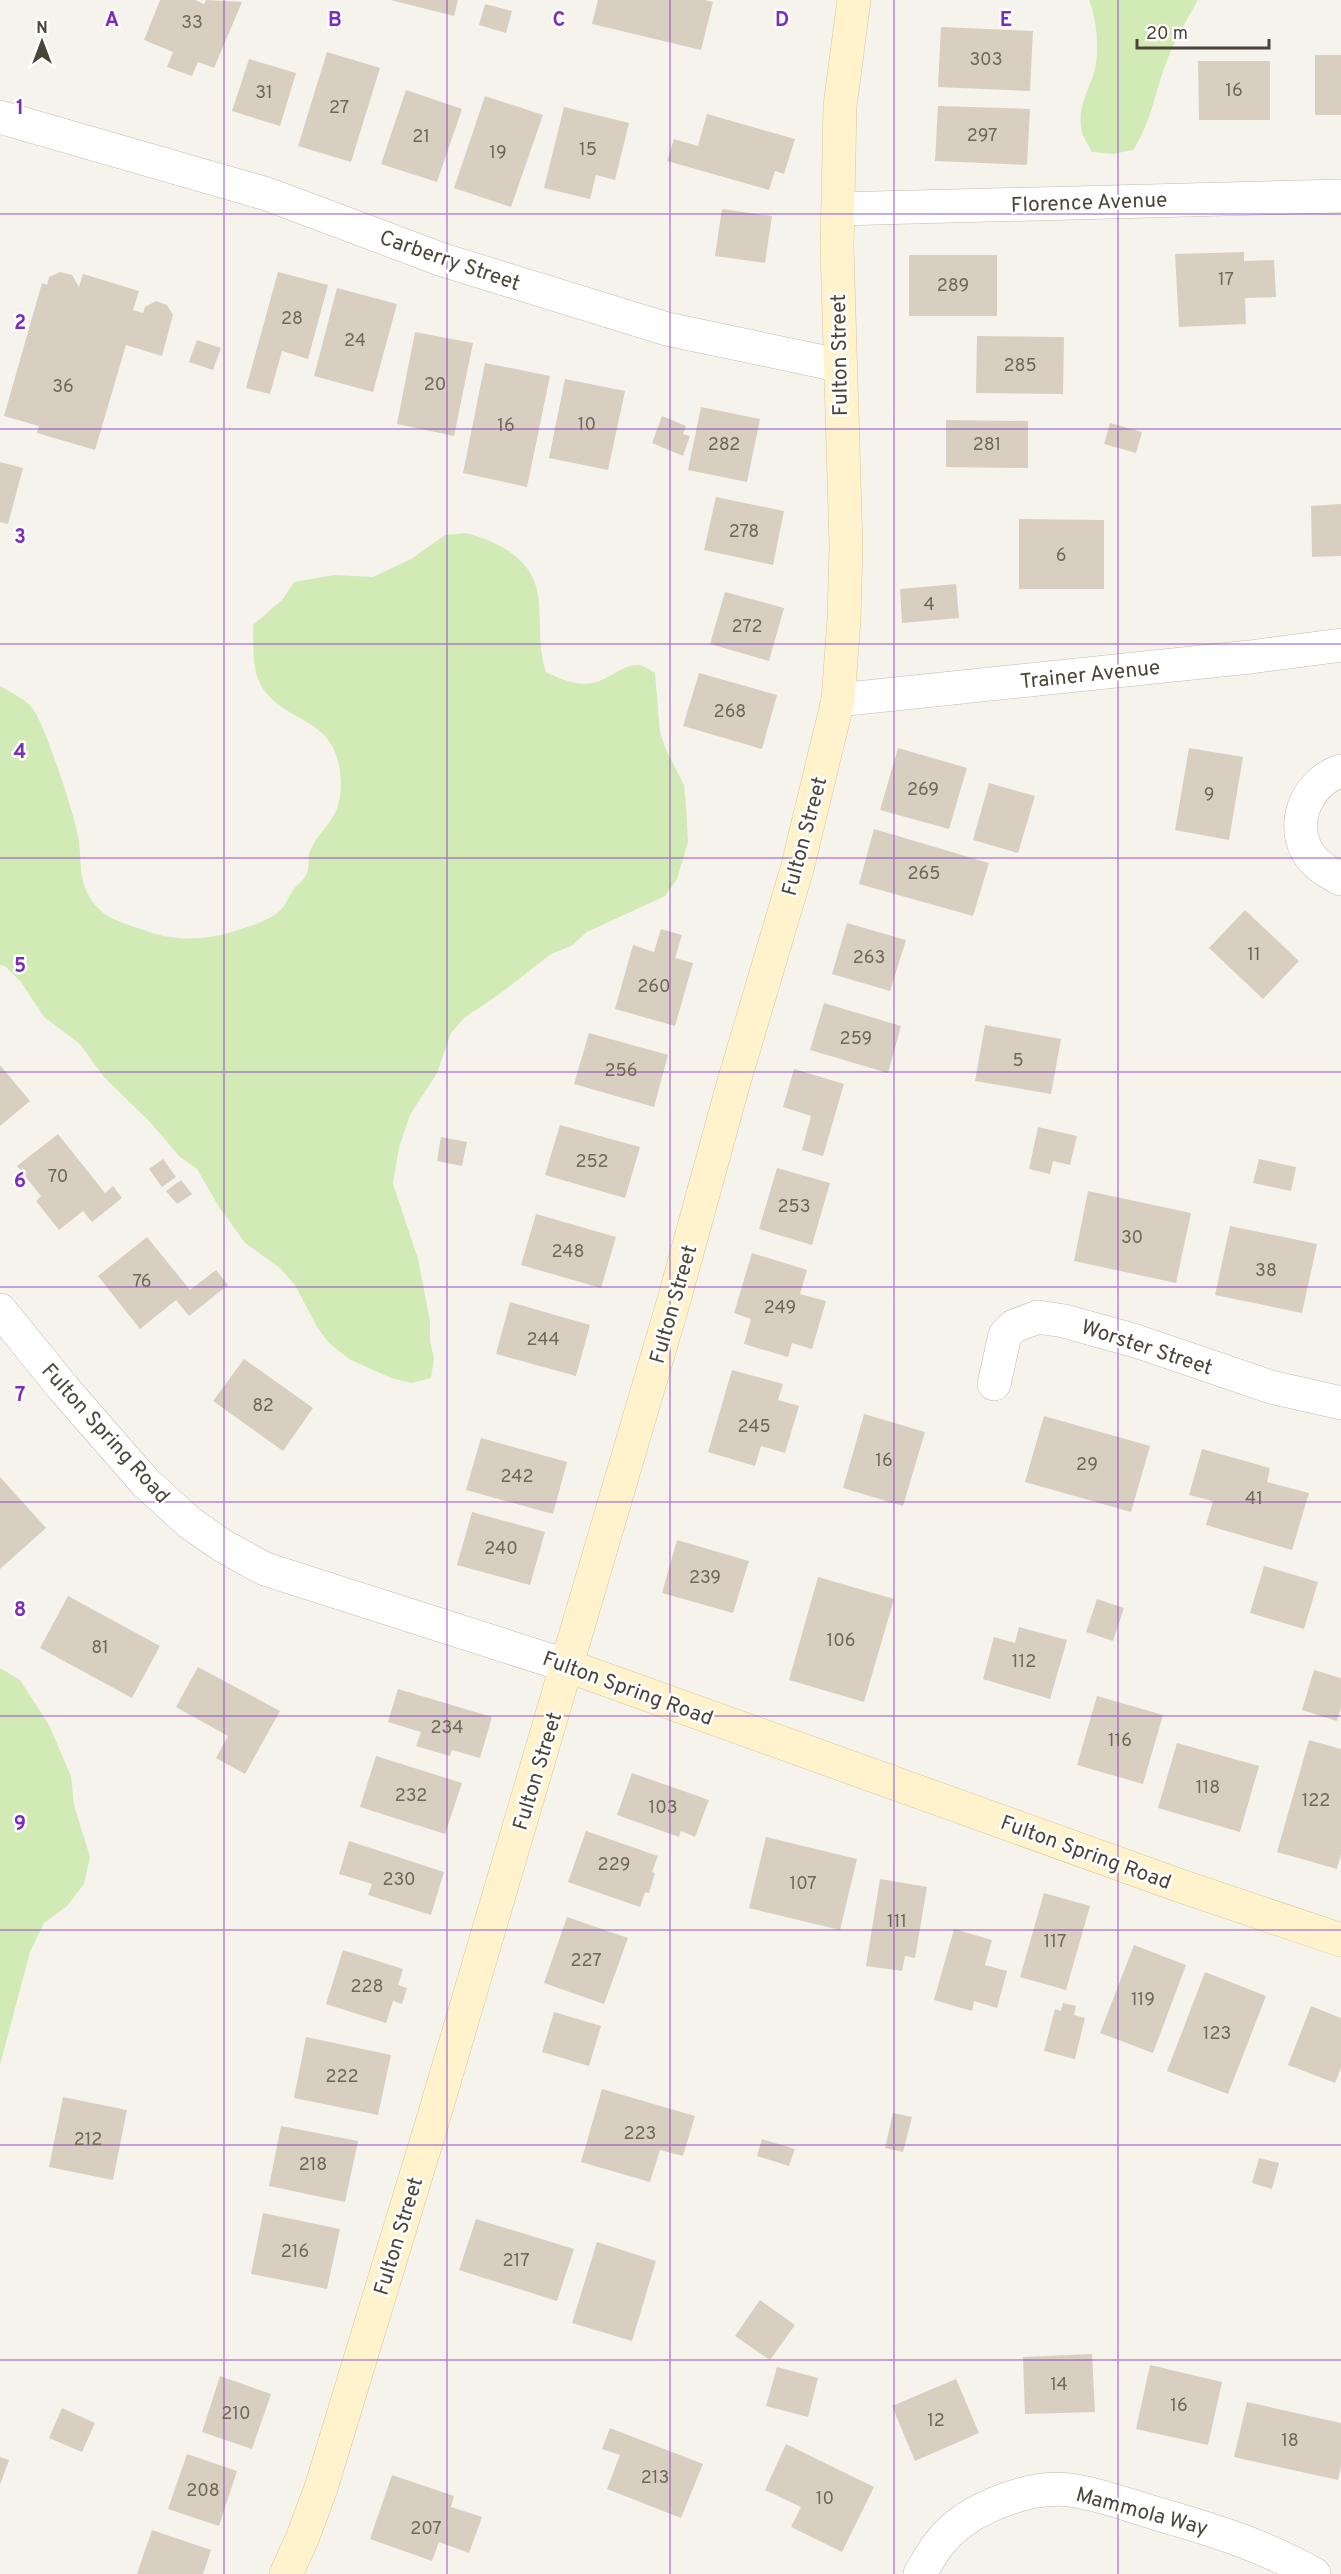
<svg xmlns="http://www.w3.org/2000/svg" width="1341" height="2574" font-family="Overpass,sans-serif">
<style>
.green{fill:#d2eab5}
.building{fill:#d8cfc1}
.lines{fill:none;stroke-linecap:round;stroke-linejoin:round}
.street-casing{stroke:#c2bbae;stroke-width:34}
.secondary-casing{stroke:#d6c79b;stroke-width:34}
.street{stroke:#fff;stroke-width:33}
.secondary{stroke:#fff3cd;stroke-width:33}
.grid{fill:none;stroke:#7b2cbf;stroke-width:1.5;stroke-opacity:0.55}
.labels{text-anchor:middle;stroke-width:5;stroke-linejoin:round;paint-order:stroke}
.number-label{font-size:18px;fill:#6e675b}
.street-label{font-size:21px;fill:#4b4439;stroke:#fff}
.grid-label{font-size:20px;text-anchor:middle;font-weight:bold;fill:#7b2cbf;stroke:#fff;stroke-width:5;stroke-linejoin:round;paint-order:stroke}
</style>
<rect width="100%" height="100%" fill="#f6f3ec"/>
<path class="green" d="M1089 0H1198C1187 19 1176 38 1168 58 1155 89 1152 122 1133 150L1113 154 1092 152C1088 144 1081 135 1081 127 1078 107 1088 91 1094 73 1100 52 1097 20 1089 0Z
M465 533C498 541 533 559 538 595 542 623 537 644 546 672 563 681 586 689 604 679 615 674 626 664 638 665 644 665 651 671 655 673L660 732 666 750 684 785 686 805 688 842 677 879 665 896 587 932 571 946 551 954 501 993 464 1018 451 1033 437 1073 410 1115 399 1147 393 1184 418 1259 430 1321V1340L434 1359 431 1378 411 1383 391 1378 349 1359 329 1343 317 1327 295 1285 280 1268 245 1243 219 1207 197 1169 179 1156 150 1122 104 1077 80 1044 44 1017 21 982 5 966 0 965V686C11 693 26 699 33 709 45 725 77 821 79 842 82 869 78 887 99 909 109 920 130 925 143 930 172 941 203 941 232 932 249 926 273 921 284 906 287 901 290 895 293 890 297 885 305 879 307 873 310 866 307 858 310 851 318 832 335 822 339 801 342 789 341 777 339 765 330 717 284 722 262 687 251 669 254 646 253 625L283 599 294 582 334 575 373 577 411 559 445 535Z
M0 1668 20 1680 49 1725 71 1776 74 1805 90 1857 84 1884 67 1906 44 1923 30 1952 0 2065Z"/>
<path class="building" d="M160 0H195L204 4 206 0 242 2 214 68 198 62 192 76 167 67 173 52 144 40Z
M391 0H458L454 16Z
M598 0H705L713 2 701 50 592 24Z
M485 4 512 11 506 33 479 25Z
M941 27 1033 31 1030 91 938 87Z
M327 52 380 68 351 162 298 146Z
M1315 55H1341V115H1315Z
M249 59 296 73 280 126 232 111Z
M1198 61H1270V120H1199Z
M406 90 462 109 437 182 381 164Z
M485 96 543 115 511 207 454 188Z
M938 106 1030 109 1027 165 935 161Z
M564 107 629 123 615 180 596 175 590 199 544 188Z
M707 114 795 139 784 174 775 171 769 190 667 161 674 139 698 146Z
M722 209 772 216 765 263 715 256Z
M1244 252V261L1274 260 1276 297 1245 298 1246 324 1179 327 1175 254Z
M909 255H997V316H909Z
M60 272 72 275 79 287 83 274 139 291 133 310 143 313 145 307 156 301 167 305 173 315 162 356 126 345 95 450 37 433 39 426 4 416 42 283 47 285 49 277Z
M278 272 328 285 308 359 282 351 270 394 246 388Z
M337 288 397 304 373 392 314 376Z
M415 332 473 343 454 436 397 424Z
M977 336 1064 337 1063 394 976 393Z
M197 340 221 348 213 370 189 362Z
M485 363 550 376 527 487 463 473Z
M565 379 625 391 608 470 549 458Z
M701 407 760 419 747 482 688 470Z
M662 416 686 426 683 434 690 436 683 456 652 443Z
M946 420 1028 421V468L946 467Z
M1110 423 1142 432 1136 453 1104 444Z
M0 462 23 468 8 524 0 522Z
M716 497 784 511 773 565 704 550Z
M1341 504V556L1312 557 1311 506Z
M1019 519 1104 520V589H1019Z
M956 584 959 618 902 623 900 589Z
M725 592 784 608 769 661 710 644Z
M699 673 777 695 762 749 683 726Z
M898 748 967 768 949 829 880 810Z
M1189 748 1243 757 1229 840 1175 830Z
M989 783 1035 796 1018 853 973 840Z
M874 829 989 863 973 916 859 884Z
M1245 910 1299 961 1263 999 1209 948Z
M847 923 906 940 890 991 832 974Z
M661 929 682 935 675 958 693 963 675 1026 615 1009 633 945 654 952Z
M824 1003 901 1026 888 1073 810 1050Z
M985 1025 1061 1039 1051 1094 975 1081Z
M589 1033 668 1055 654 1107 574 1084Z
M0 1065 30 1101 0 1126Z
M794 1069 844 1084 823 1156 802 1150 811 1116 783 1107Z
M560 1125 640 1147 625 1198 545 1175Z
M1038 1127 1077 1136 1070 1165 1053 1161 1050 1174 1029 1169Z
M58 1134 105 1193 113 1186 122 1198 92 1222 83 1211 59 1230 36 1201 41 1196 17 1166Z
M441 1137 467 1142 462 1166 437 1161Z
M163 1159 176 1177 162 1187 149 1169Z
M1259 1159 1296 1167 1291 1191 1253 1183Z
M777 1168 830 1183 812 1245 759 1229Z
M181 1180 192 1194 177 1204 166 1191Z
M1088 1191 1191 1213 1176 1283 1074 1261Z
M536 1214 616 1237 601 1288 521 1265Z
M1230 1226 1317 1244 1302 1313 1215 1295Z
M147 1237 190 1290 216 1270 228 1285 189 1316 176 1300 140 1329 98 1276Z
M752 1253 807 1270 800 1294 826 1301 812 1349 792 1343 788 1357 744 1344 751 1319 734 1313Z
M510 1302 590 1325 576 1376 496 1354Z
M244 1359 313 1408 283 1451 213 1401Z
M732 1370 783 1384 778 1400 799 1406 785 1453 761 1446 755 1466 708 1452Z
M864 1414 925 1432 903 1506 843 1488Z
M1044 1416 1150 1446 1131 1512 1025 1482Z
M481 1438 567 1462 553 1514 466 1490Z
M1202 1449 1270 1468 1267 1482 1309 1493 1292 1550 1206 1525 1213 1501 1189 1495Z
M0 1477 46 1528 0 1569Z
M472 1512 545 1532 530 1585 457 1565Z
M677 1540 749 1561 733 1613 662 1593Z
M1264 1566 1318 1582 1304 1629 1250 1613Z
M818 1577 894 1599 864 1702 789 1680Z
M68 1596 160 1646 132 1698 40 1648Z
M1097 1599 1124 1608 1113 1641 1086 1632Z
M1019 1627 1067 1640 1050 1699 983 1679 994 1637 1015 1643Z
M198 1667 280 1711 245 1774 216 1758 228 1736 176 1707Z
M1314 1670 1341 1678V1707L1337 1721 1302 1710Z
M398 1689 492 1717 480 1758 452 1750 450 1756 416 1746 421 1732 388 1722Z
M1097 1696 1163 1715 1143 1784 1077 1765Z
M1309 1740 1341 1749V1854L1337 1869 1277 1852Z
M1177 1743 1259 1766 1240 1832 1158 1808Z
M376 1756 462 1783 445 1834 360 1807Z
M632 1773 709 1800 695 1837 681 1831 679 1837 617 1815Z
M586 1831 658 1856 652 1872 655 1873 649 1893 645 1892 640 1907 568 1882Z
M766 1837 857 1859 840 1930 749 1908Z
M349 1841 444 1872 431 1915 368 1895 372 1884 339 1874Z
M880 1879 927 1887 915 1958 905 1956 902 1971 866 1966Z
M1044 1893 1090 1906 1066 1990 1020 1977Z
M567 1917 628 1938 604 2004 544 1983Z
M954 1929 992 1940 985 1965 1007 1971 997 2008 974 2001 972 2011 934 2000Z
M1134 1945 1186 1965 1153 2053 1100 2033Z
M343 1950 403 1969 398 1985 407 1988 402 2004 393 2001 386 2023 326 2004Z
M1205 1972 1266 1996 1228 2094 1167 2071Z
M1063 2003 1076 2006 1074 2015 1085 2018 1075 2059 1044 2051 1055 2009 1061 2011Z
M1311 2006 1341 2018V2068L1335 2083 1288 2065Z
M554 2012 601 2026 589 2066 542 2052Z
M306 2037 391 2055 378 2115 294 2098Z
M602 2089 695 2116 683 2156 660 2150 650 2182 581 2162Z
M63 2097 127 2110 113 2180 49 2167Z
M893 2113 912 2117 903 2152 885 2148Z
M281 2126 358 2141 345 2202 269 2186Z
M762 2139 795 2149 789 2166 757 2156Z
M1259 2158 1279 2163 1272 2189 1252 2183Z
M263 2213 340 2229 327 2289 251 2274Z
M476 2219 574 2249 557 2301 459 2270Z
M597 2242 656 2261 632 2341 572 2323Z
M760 2300 795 2325 770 2360 735 2336Z
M1092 2354 1095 2412 1025 2414 1023 2357Z
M1150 2365 1222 2382 1208 2445 1136 2429Z
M777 2367 818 2378 808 2417 766 2406Z
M220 2376 271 2394 252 2449 202 2432Z
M956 2379 979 2433 915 2461 892 2406Z
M1247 2402 1341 2423V2466L1338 2480 1234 2457Z
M62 2408 95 2423 82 2452 49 2438Z
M610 2428 703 2464 681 2518 607 2489 620 2455 602 2449Z
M786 2444 874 2487 842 2552 791 2527 801 2507 765 2490Z
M187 2454 237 2471 219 2526 168 2509Z
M0 2457 9 2460 0 2485Z
M392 2475 454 2496 451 2507 482 2517 469 2553 439 2542 432 2561 370 2539Z
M152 2530 211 2550 203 2574H137Z"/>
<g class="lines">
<defs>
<path id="street" d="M0 117 267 194 443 260 667 329 838 365
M838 209 1341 196
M838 700 1250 657 1341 645
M1341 771C1309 781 1291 819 1306 849 1313 864 1328 872 1341 879
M0 1310 64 1389 145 1482 190 1523 223 1546 265 1569 568 1666
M994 1384 1005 1335 1014 1326 1038 1317 1064 1321 1136 1341 1271 1387 1341 1403
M920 2574C927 2562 933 2550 943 2539 970 2507 1034 2483 1076 2491 1106 2496 1136 2508 1165 2516 1216 2531 1267 2547 1314 2574"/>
<path id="secondary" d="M568 1666 1178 1885 1341 1940
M286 2574 302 2539 321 2488 432 2123 674 1300 733 1085 797 869 838 700 844 619 846 546 837 247 840 106 854 0"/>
</defs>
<use href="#street" class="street-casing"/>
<use href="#secondary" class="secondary-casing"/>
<use href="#street" class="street"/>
<use href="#secondary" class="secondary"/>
</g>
<path class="grid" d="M224 0V2574M447 0V2574M670 0V2574M894 0V2574M1118 0V2574M0 214H1341M0 429H1341M0 644H1341M0 858H1341M0 1072H1341M0 1287H1341M0 1502H1341M0 1716H1341M0 1930H1341M0 2145H1341M0 2360H1341"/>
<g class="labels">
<g class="number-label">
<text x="192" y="28">33</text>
<text x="986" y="65">303</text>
<text x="1234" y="96">16</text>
<text x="264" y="98">31</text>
<text x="339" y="113">27</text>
<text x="982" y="141">297</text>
<text x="421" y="142">21</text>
<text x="588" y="155">15</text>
<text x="498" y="158">19</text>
<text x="1226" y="285">17</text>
<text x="953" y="291">289</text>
<text x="292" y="324">28</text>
<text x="355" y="346">24</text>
<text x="1020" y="371">285</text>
<text x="435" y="390">20</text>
<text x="63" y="392">36</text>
<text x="587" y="430">10</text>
<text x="506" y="431">16</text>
<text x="724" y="450">282</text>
<text x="987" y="450">281</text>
<text x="744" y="537">278</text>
<text x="1061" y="561">6</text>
<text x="929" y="610">4</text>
<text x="747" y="632">272</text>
<text x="730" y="717">268</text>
<text x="923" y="795">269</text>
<text x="1209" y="800">9</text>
<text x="924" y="879">265</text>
<text x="1254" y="960">11</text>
<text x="869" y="963">263</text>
<text x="654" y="992">260</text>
<text x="856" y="1044">259</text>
<text x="1018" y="1066">5</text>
<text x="621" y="1076">256</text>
<text x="592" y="1167">252</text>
<text x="58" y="1182">70</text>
<text x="794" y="1212">253</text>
<text x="1132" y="1243">30</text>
<text x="568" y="1257">248</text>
<text x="1266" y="1276">38</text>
<text x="142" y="1287">76</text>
<text x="780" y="1313">249</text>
<text x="543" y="1345">244</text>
<text x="263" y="1411">82</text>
<text x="754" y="1432">245</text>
<text x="884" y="1466">16</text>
<text x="1087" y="1470">29</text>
<text x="517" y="1482">242</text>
<text x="1254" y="1504">41</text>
<text x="501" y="1554">240</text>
<text x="705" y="1583">239</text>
<text x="841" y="1646">106</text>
<text x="100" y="1653">81</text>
<text x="1024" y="1667">112</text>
<text x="447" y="1733">234</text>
<text x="1120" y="1746">116</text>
<text x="1208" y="1793">118</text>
<text x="411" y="1801">232</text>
<text x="1316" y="1806">122</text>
<text x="663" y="1813">103</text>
<text x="614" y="1870">229</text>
<text x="399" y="1885">230</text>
<text x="803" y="1889">107</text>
<text x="897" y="1927">111</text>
<text x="1055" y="1947">117</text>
<text x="586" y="1966">227</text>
<text x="367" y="1992">228</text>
<text x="1143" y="2005">119</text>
<text x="1217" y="2039">123</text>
<text x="342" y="2082">222</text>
<text x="640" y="2139">223</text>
<text x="88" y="2145">212</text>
<text x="313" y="2170">218</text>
<text x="295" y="2257">216</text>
<text x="516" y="2266">217</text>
<text x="1059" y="2390">14</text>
<text x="1179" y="2411">16</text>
<text x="236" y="2419">210</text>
<text x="936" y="2426">12</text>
<text x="1290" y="2446">18</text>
<text x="655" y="2483">213</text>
<text x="203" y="2496">208</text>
<text x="825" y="2504">10</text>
<text x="426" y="2534">207</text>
</g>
<g class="street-label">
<text transform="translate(1089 202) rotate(-2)" y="7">Florence Avenue</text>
<text transform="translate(450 260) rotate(19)" y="7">Carberry Street</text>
<text transform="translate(839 355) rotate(-91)" y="7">Fulton Street</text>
<text transform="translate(1090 674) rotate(-6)" y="7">Trainer Avenue</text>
<text transform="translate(804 836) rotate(-75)" y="7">Fulton Street</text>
<text transform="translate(673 1304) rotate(-74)" y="7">Fulton Street</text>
<text transform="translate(1147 1347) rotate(18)" y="7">Worster Street</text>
<text transform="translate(106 1433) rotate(48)" y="7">Fulton Spring Road</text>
<text transform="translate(628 1688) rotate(20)" y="7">Fulton Spring Road</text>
<text transform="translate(537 1771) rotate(-73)" y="7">Fulton Street</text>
<text transform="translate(1086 1852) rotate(20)" y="7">Fulton Spring Road</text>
<text transform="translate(398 2236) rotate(-73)" y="7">Fulton Street</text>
<text transform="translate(1142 2511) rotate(15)" y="7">Mammola Way</text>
</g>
</g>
<g class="grid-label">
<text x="112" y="26">A</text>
<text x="335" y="26">B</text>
<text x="559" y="26">C</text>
<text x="782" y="26">D</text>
<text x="1006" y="26">E</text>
<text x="20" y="114">1</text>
<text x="20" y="329">2</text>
<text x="20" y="543">3</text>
<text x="20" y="758">4</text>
<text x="20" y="972">5</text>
<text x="20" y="1187">6</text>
<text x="20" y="1401">7</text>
<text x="20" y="1616">8</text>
<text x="20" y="1830">9</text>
</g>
<g transform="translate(42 42)" stroke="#ffffff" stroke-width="4.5" paint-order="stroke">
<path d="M0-4.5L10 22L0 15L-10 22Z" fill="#4b4439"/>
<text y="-9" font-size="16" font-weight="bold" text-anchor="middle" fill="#4b4439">N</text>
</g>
<path d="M1137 39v9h132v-9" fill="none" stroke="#4b4439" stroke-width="3"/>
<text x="1146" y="39" font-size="18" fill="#4b4439" stroke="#ffffff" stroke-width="4.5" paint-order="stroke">20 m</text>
</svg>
